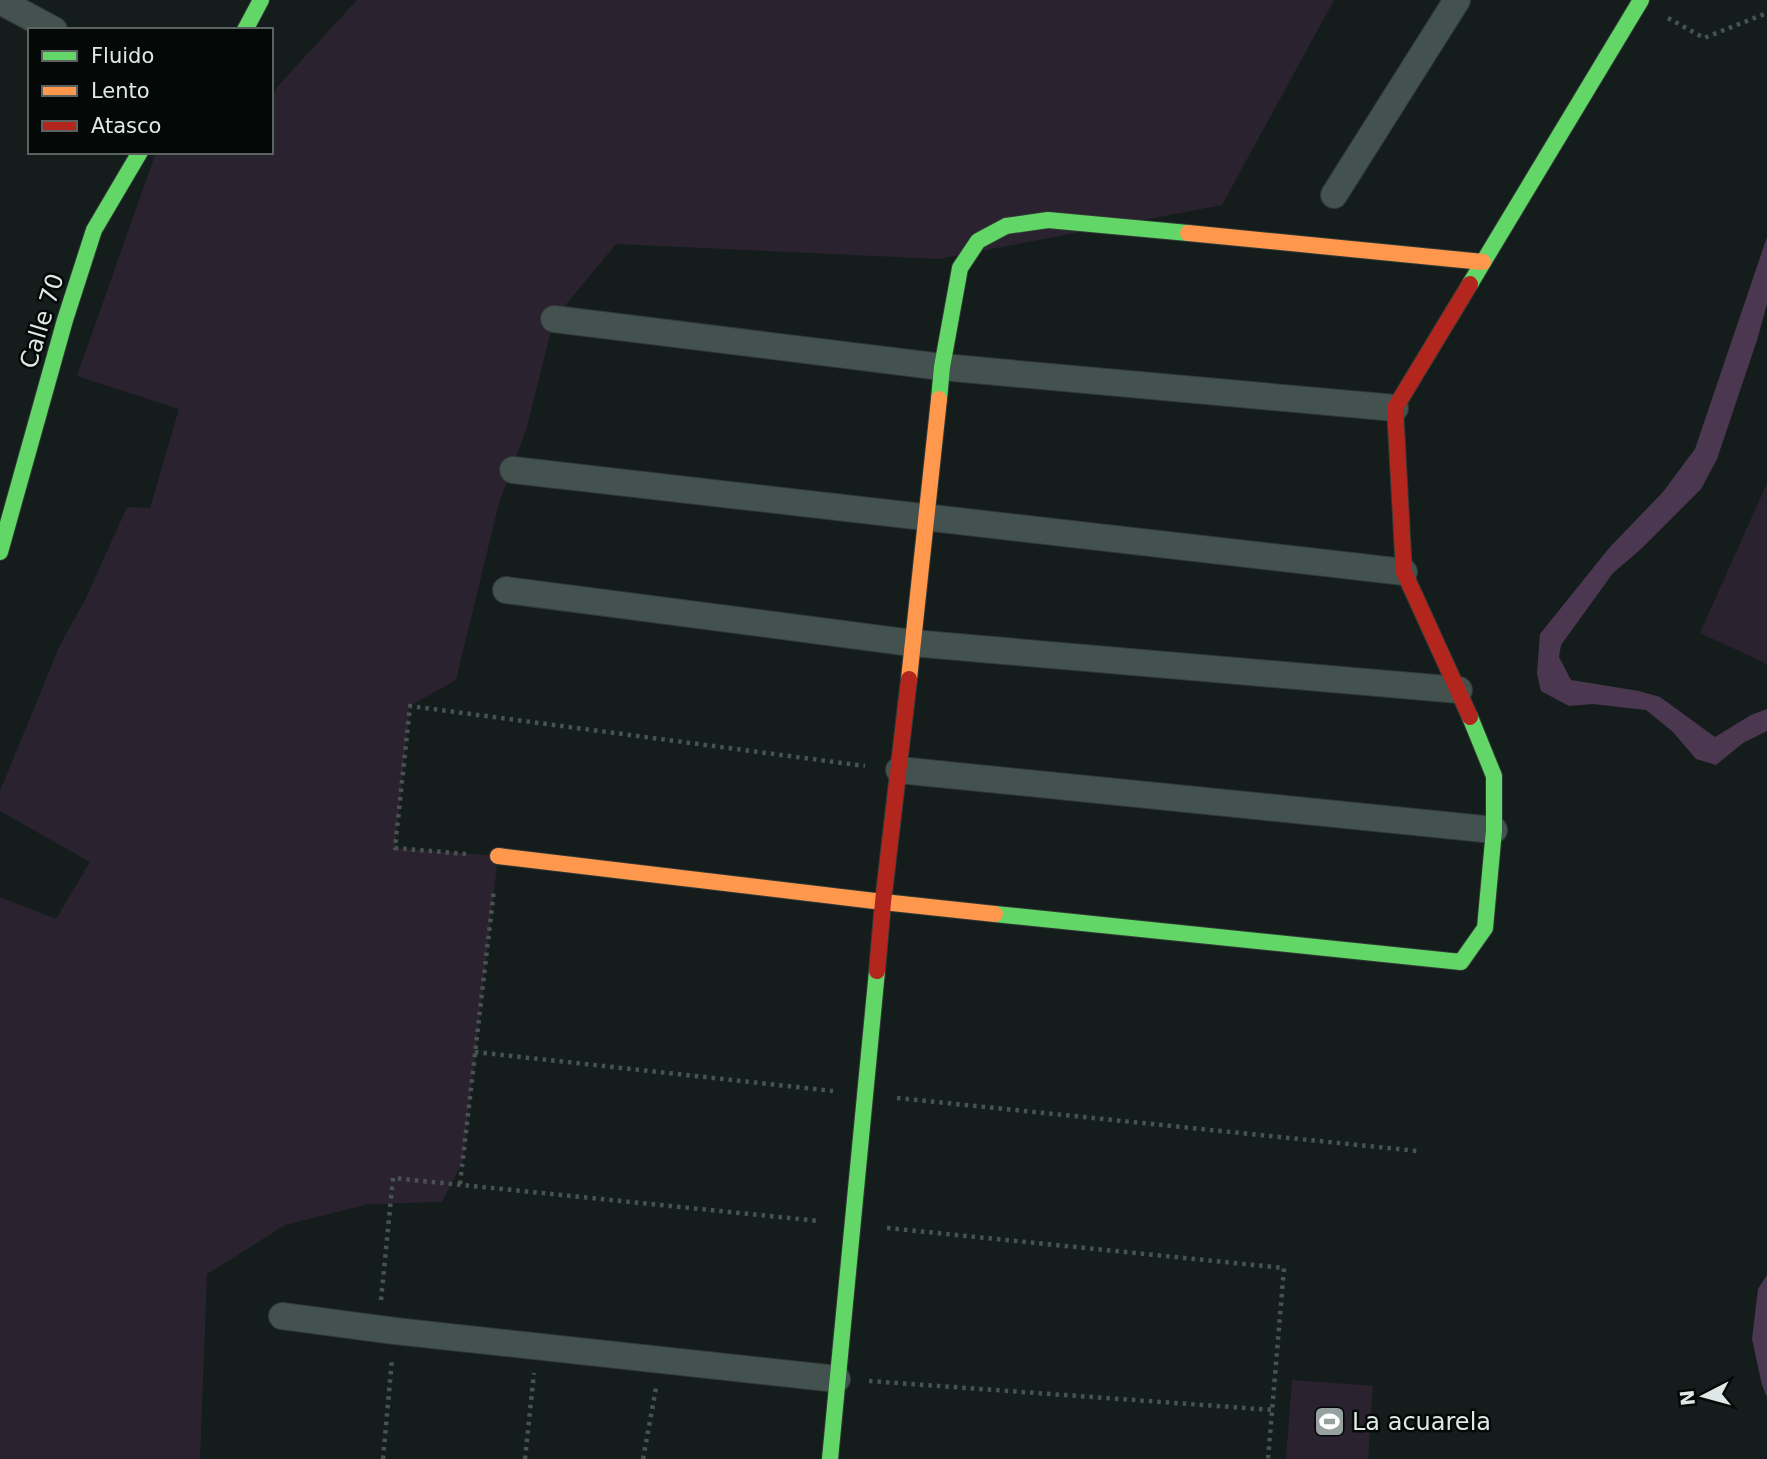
<svg xmlns="http://www.w3.org/2000/svg" width="1767" height="1459" font-family="'DejaVu Sans',sans-serif">
<style>
.green{fill:#2b222f}
.water{fill:#4b3850}
.lines{fill:none;stroke-linecap:round;stroke-linejoin:round}
.street-casing{stroke:#313937;stroke-width:28}
.fast-casing{stroke:#313937;stroke-width:18}
.slow-casing{stroke:#313937;stroke-width:18}
.jam-casing{stroke:#313937;stroke-width:18}
.path{stroke:#485351;stroke-width:4.5;stroke-dasharray:3.5 5;stroke-linecap:butt}
.street{stroke:#43514f;stroke-width:26}
.fast{stroke:#63d668;stroke-width:16}
.slow{stroke:#ff974d;stroke-width:16}
.jam{stroke:#b3261e;stroke-width:16}
.labels{text-anchor:middle;stroke-width:5;stroke-linejoin:round;paint-order:stroke}
.street-label{font-size:24px;fill:#dee9e7;stroke:#040908}
.poi-label{font-size:24px;fill:#dee9e7;stroke:#040908;text-anchor:start}
</style>
<rect width="100%" height="100%" fill="#141d1b"/>
<path class="green" d="M357 0H1334L1222 205 939 259 616 244 554 319 527 427 499 503 456 680 410 706 395 848 498 856 463 1161 442 1202 369 1204 285 1225 207 1274 200 1459H0V897L56 919 90 862 0 811V791L60 645 85 600 127 507 150 508 179 409 77 376 155 155 194 152H271V101L277 87Z
M1767 483V664L1700 633Z
M1292 1380 1373 1386 1368 1459H1286Z"/>
<path class="water" d="M1767 237V304L1757 340 1717 459 1701 489 1641 549 1613 573 1561 645 1559 657 1571 680 1639 691 1660 697 1715 737 1751 715 1767 709V731L1743 743 1716 765 1696 759 1673 732 1646 710 1593 704 1569 706 1541 691 1537 674 1540 634 1610 547 1663 492 1695 449Z
M1767 1275V1397L1762 1385 1752 1339 1758 1289Z"/>
<g class="lines">
<defs>
<path id="street" d="M0 1 54 30
M1334 195 1457 0
M554 319 942 367 1395 408
M513 470 1404 572
M506 590 912 643 1459 690
M899 770 1494 830
M282 1316 395 1331 837 1379"/>
<path id="fast" d="M245 30 261 0
M1470 284 1641 0
M939 399 942 367 960 268 978 241 1006 226 1048 220 1188 233
M0 552 65 320 94 230 140 152
M995 914 1461 962 1485 928 1494 830V776L1470 717
M830 1459 877 971"/>
<path id="slow" d="M1188 233 1483 262
M909 679 939 399
M498 856 883 902 995 914"/>
<path id="jam" d="M1470 284 1395 408 1404 572 1470 717
M877 971 883 902 909 679"/>
</defs>
<use href="#street" class="street-casing"/>
<use href="#fast" class="fast-casing"/>
<use href="#slow" class="slow-casing"/>
<use href="#jam" class="jam-casing"/>
<path class="path" d="M1668 18 1704 38 1767 13
M466 854 395 848 410 706 865 766
M475 1052 833 1091
M897 1098 1417 1151
M460 1184 494 889
M887 1228 1284 1268 1268 1459
M381 1300 393 1178 819 1221
M869 1381 1273 1410
M383 1459 392 1359
M525 1459 534 1373
M643 1459 656 1388"/>
<use href="#street" class="street"/>
<use href="#fast" class="fast"/>
<use href="#slow" class="slow"/>
<use href="#jam" class="jam"/>
</g>
<defs>
<symbol id="stadium-square" viewBox="-11 -11 22 22"><rect x="-9" y="-9" width="18" height="18" rx="4" fill="#97a2a0" stroke="#040908"/><path d="M0-5a6.5 5 0 1 0 0 10a6.5 5 0 1 0 0-10ZM-3.5-1.8h7v3.6h-7Z" fill="#fff"/></symbol>
</defs>
<g fill-rule="evenodd">
<use href="#stadium-square" x="1312" y="1404" width="35" height="35"/>
</g>
<g class="labels">
<g class="street-label">
<text transform="translate(42 321) rotate(-73)" y="8">Calle 70</text>
</g>
<g class="poi-label">
<text x="1352" y="1430">La acuarela</text>
</g>
</g>
<rect x="28" y="28" width="245" height="126" fill="#040908" stroke="#5b6361" stroke-width="2"/>
<rect x="42" y="51" width="35" height="10" fill="#63d668" stroke="#5b6361" stroke-width="2"/>
<text x="91" y="63" font-size="21" fill="#dee9e7">Fluido</text>
<rect x="42" y="86" width="35" height="10" fill="#ff974d" stroke="#5b6361" stroke-width="2"/>
<text x="91" y="98" font-size="21" fill="#dee9e7">Lento</text>
<rect x="42" y="121" width="35" height="10" fill="#b3261e" stroke="#5b6361" stroke-width="2"/>
<text x="91" y="133" font-size="21" fill="#dee9e7">Atasco</text>
<g transform="translate(1704 1396) rotate(264)" stroke="#040908" stroke-width="5" paint-order="stroke">
<path d="M0-5L12 26L0 18L-12 26Z" fill="#dee9e7"/>
<text y="-10" font-size="19" font-weight="bold" text-anchor="middle" fill="#dee9e7">N</text>
</g>
</svg>
